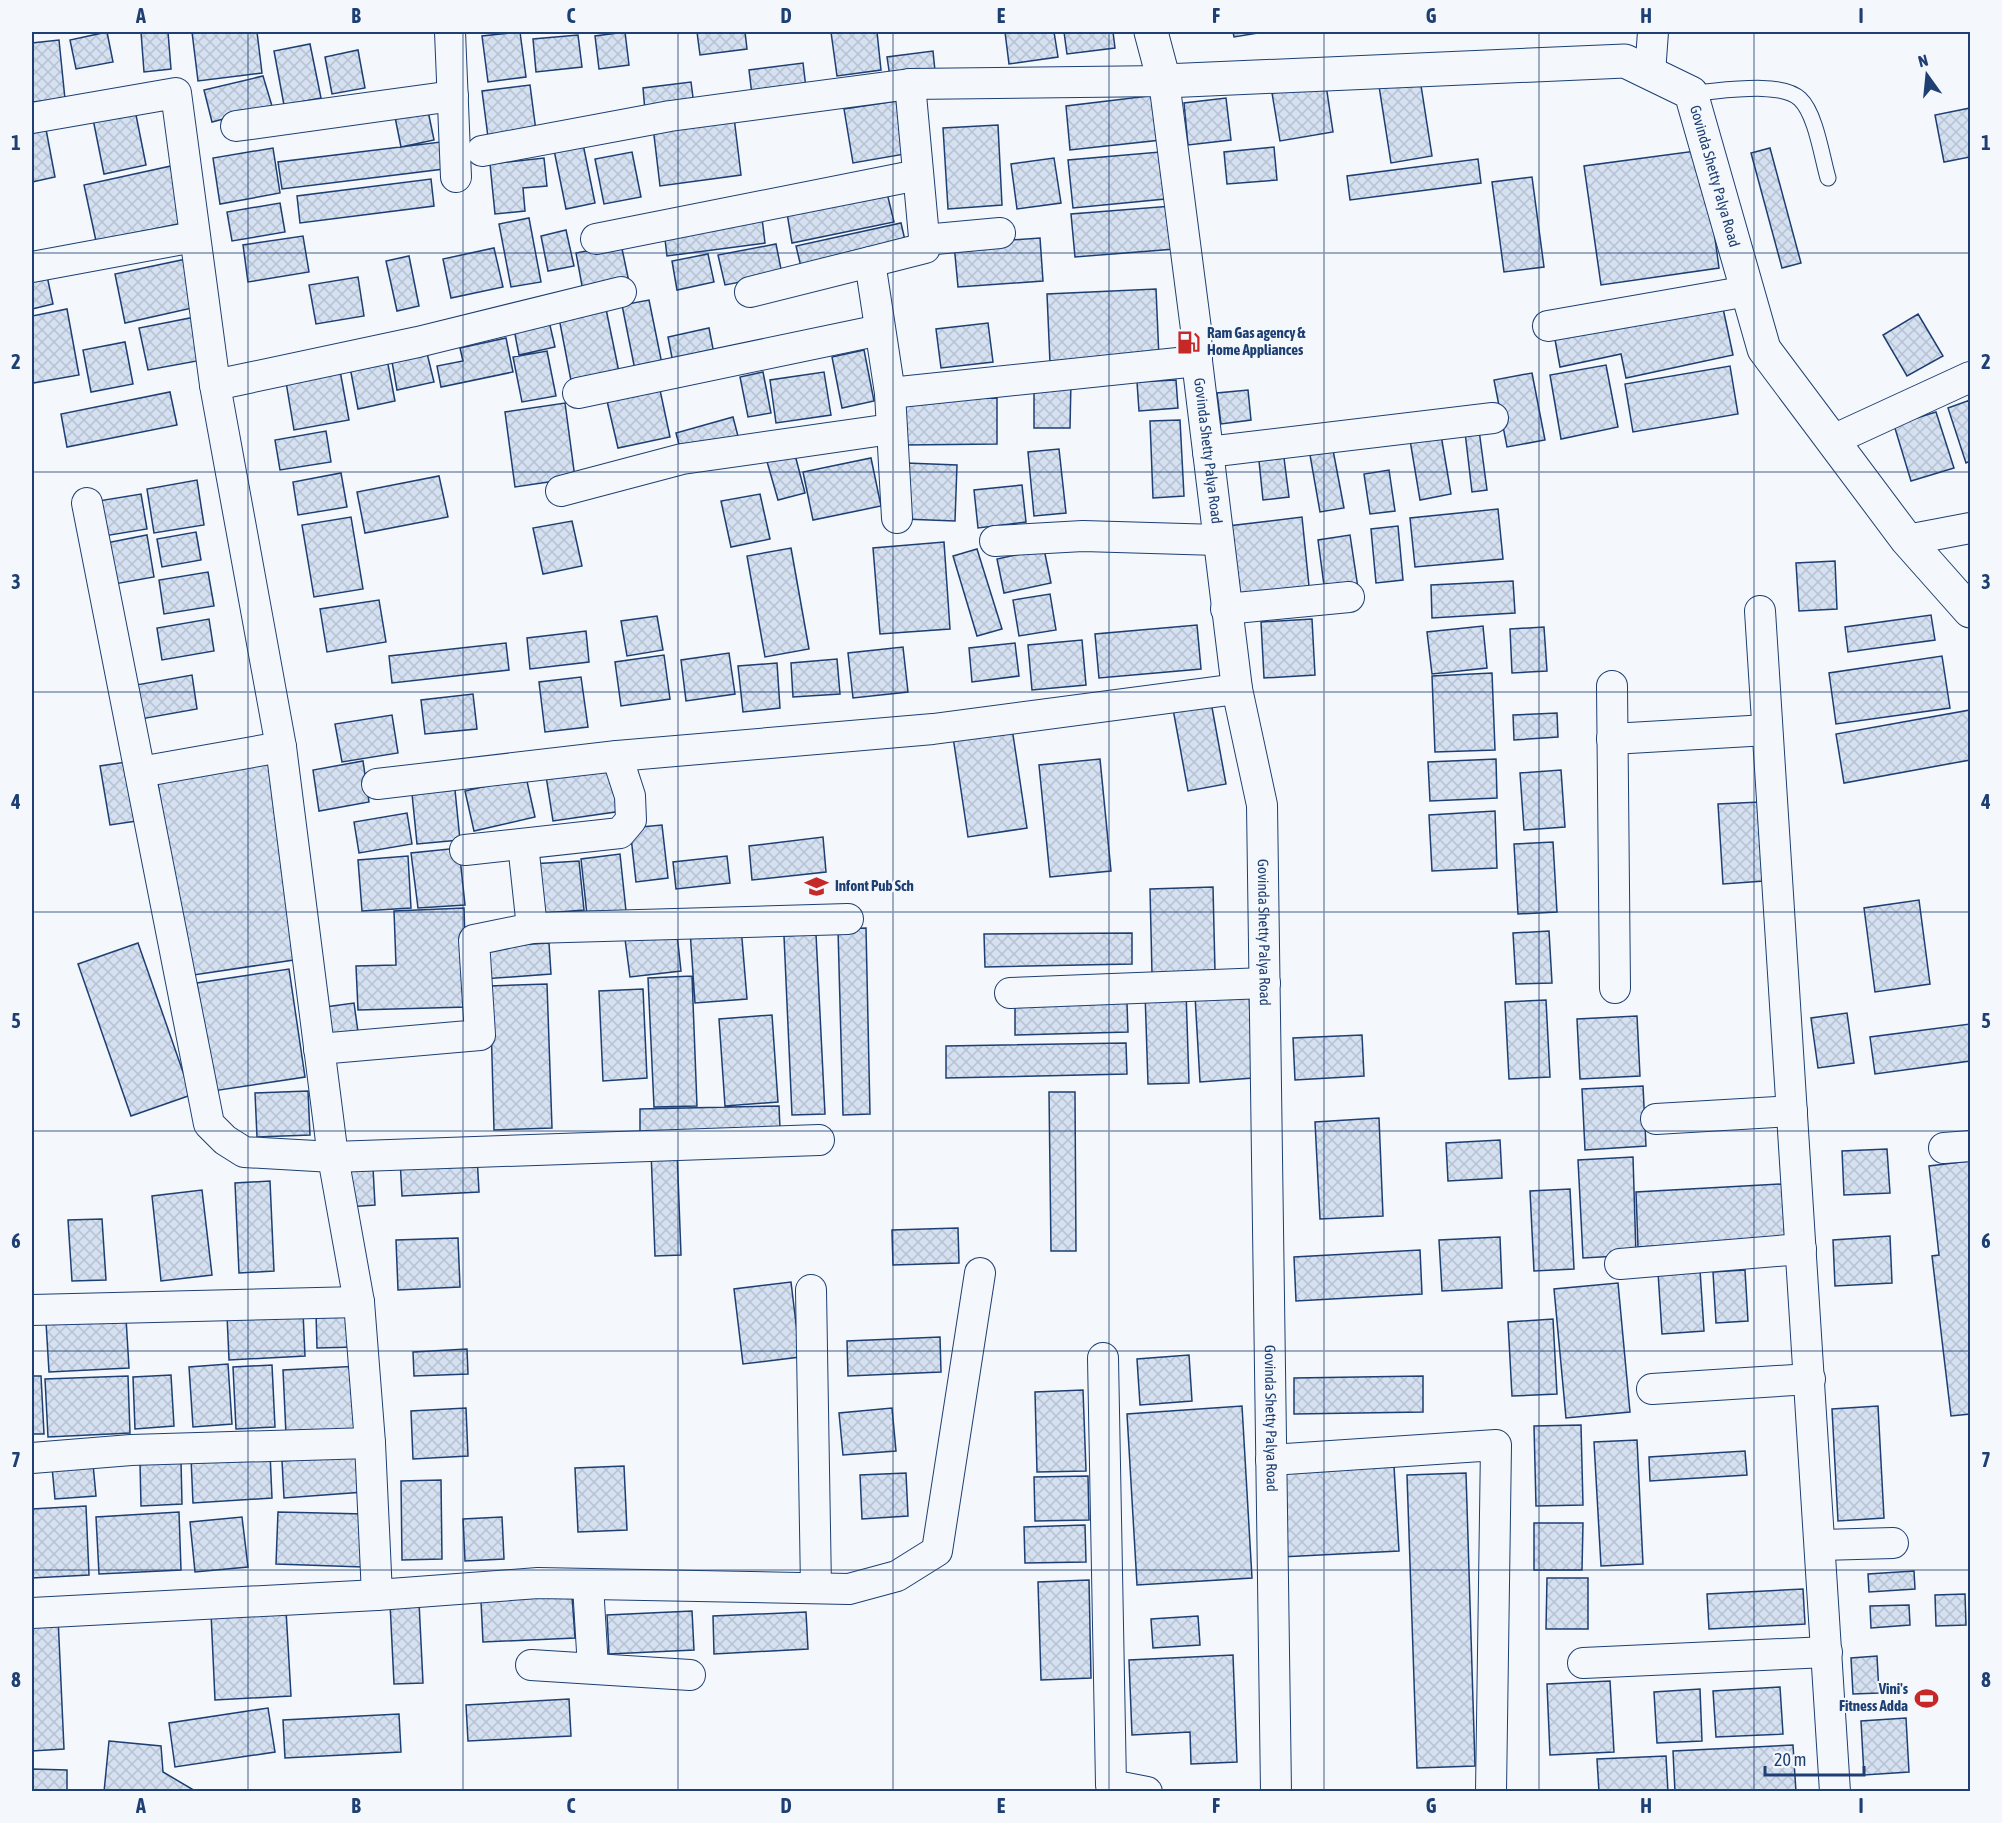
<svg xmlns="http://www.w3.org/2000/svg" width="2002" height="1823" font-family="'Asap Condensed',sans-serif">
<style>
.building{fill:url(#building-cross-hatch);stroke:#1d3f73;stroke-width:1.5}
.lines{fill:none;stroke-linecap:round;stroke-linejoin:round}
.lane-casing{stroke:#1d3f73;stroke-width:17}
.street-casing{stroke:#1d3f73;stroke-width:32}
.secondary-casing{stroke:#1d3f73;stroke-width:35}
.lane{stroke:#f4f7fb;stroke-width:15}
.street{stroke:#f4f7fb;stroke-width:30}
.secondary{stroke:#f4f7fb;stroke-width:33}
.grid{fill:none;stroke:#1d3f73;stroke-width:1.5;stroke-opacity:0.55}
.labels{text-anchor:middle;stroke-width:4.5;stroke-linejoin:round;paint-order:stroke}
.street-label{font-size:15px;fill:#1d3f73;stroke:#f4f7fb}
.poi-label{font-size:15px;font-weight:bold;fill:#1d3f73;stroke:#f4f7fb;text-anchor:start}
.neatline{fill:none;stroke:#1d3f73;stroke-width:2}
.grid-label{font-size:20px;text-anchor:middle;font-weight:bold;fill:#1d3f73}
</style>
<defs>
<pattern id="building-cross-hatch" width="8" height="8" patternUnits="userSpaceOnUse" patternTransform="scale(1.5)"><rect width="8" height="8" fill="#d5e0f0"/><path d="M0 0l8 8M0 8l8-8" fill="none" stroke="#b6c1d1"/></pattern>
</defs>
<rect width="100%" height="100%" fill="#f4f7fb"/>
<path class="building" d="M107 32 113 62 76 69 70 40Z
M141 32H168L171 69 144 72Z
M192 32H257L262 73 198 81Z
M520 32 526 77 488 82 482 36Z
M625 32 629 65 599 69 595 36Z
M697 32H745L747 49 700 55Z
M831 32H877L881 70 837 76Z
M1005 32H1054L1058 57 1009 64Z
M1064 32H1113L1115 48 1067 54Z
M1233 32H1264L1234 37Z
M578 35 582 67 536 72 533 39Z
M59 40 65 99 32 102V43Z
M310 44 321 98 284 105 274 51Z
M358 50 365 88 332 94 325 57Z
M933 51 935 71 890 77 887 57Z
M803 63 806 88 752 95 749 70Z
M263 76 272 106 212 122 204 90Z
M1420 79 1432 156 1391 163 1379 86Z
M691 82 694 105 645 111 643 88Z
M530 85 536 131 488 137 482 91Z
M1326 85 1333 132 1280 141 1272 93Z
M1157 95 1161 140 1070 150 1066 106Z
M1226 98 1231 140 1188 145 1184 103Z
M426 101 434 140 401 147 393 107Z
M897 101 905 154 853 163 844 109Z
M1970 108V157L1944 162 1935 115Z
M135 110 146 165 104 174 93 119Z
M734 117 741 175 660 186 653 127Z
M45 124 55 177 32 182V127Z
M998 125 1002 205 948 209 943 128Z
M449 141 452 168 282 189 278 162Z
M583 144 595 203 566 209 554 150Z
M1274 147 1277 180 1227 184 1224 152Z
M273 148 280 193 220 204 213 158Z
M1770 148 1801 263 1782 268 1751 153Z
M1703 150 1719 268 1601 285 1584 166Z
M632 152 641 197 604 204 595 159Z
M1160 152 1165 199 1073 208 1068 160Z
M544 158 547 186 523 188 525 211 495 214 490 164Z
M1054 158 1061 203 1017 209 1011 164Z
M1478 159 1481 183 1350 200 1347 176Z
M171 166 183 223 96 241 84 185Z
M1532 177 1544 267 1504 272 1492 182Z
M431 179 434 206 300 223 297 196Z
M887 193 894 222 792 243 787 213Z
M280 203 285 232 232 241 227 212Z
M1172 206 1175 249 1075 257 1071 214Z
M529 218 541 282 511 287 499 224Z
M762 218 765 243 667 256 664 231Z
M901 223 907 249 802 271 796 246Z
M566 230 574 266 548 271 541 236Z
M303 236 309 272 248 282 243 245Z
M1040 238 1043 281 958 287 954 244Z
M621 244 629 282 583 291 576 253Z
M776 244 782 274 725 285 718 255Z
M494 248 503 287 451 298 443 259Z
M708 254 714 282 677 290 672 261Z
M409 256 419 306 397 311 386 261Z
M191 258 201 306 125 323 115 274Z
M47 276 53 304 32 309V279Z
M358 277 364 316 316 324 309 285Z
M1156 289 1159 358 1050 363 1047 294Z
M1721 299 1733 355 1626 378 1621 354 1560 367 1554 334Z
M649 300 663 369 636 375 622 305Z
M67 309 79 375 33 383 32 316Z
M606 309 620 377 572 386 559 318Z
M1918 314 1943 356 1907 376 1883 335Z
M200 316 208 359 148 370 139 328Z
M548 317 555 347 519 355 513 324Z
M988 323 993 362 941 368 936 329Z
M709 328 715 359 674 368 668 337Z
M506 338 513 372 441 387 437 366 463 361 460 348Z
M125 342 133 384 91 392 83 350Z
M426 349 434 382 397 390 391 356Z
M864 350 874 401 842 408 832 357Z
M547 351 556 396 522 402 513 357Z
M386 354 395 401 358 409 349 362Z
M339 365 349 420 294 430 285 376Z
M1606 365 1618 427 1561 439 1550 375Z
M1730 366 1738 414 1633 432 1625 384Z
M763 372 771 413 748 417 740 377Z
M824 372 831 415 776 423 770 380Z
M1532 373 1545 440 1507 447 1494 380Z
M1176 380 1178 408 1139 411 1137 382Z
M1034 381H1071L1070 428H1034Z
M660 390 670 437 618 448 607 401Z
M1248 390 1251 420 1221 424 1217 393Z
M170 392 177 425 67 447 61 414Z
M997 398V444L904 445V399Z
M1970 400V461L1966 463 1948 408Z
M565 403 575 478 515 487 505 412Z
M1936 412 1954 468 1911 481 1894 425Z
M733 417 739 440 682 456 676 433Z
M1180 420 1184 496 1153 498 1150 421Z
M1440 429 1451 494 1420 500 1409 434Z
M1479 430 1487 490 1472 492 1465 432Z
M326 431 331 462 280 470 275 440Z
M1059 449 1066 513 1034 516 1028 452Z
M1333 450 1344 508 1320 512 1310 455Z
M794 451 805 493 778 500 766 458Z
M871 458 881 506 813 520 803 472Z
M1284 458 1289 497 1263 500 1259 461Z
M906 463 957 465 955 521 904 519Z
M1389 470 1395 511 1370 514 1364 474Z
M341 473 347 507 298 515 293 482Z
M439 476 448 517 365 533 357 492Z
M197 480 204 525 154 533 147 489Z
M1022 485 1026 522 978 528 974 490Z
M141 494 147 529 98 537 92 502Z
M760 494 770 539 731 547 721 501Z
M1498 509 1503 559 1415 567 1410 518Z
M351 517 363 589 314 597 302 525Z
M1302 517 1310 596 1236 604 1228 526Z
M572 521 582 566 543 574 533 528Z
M1398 526 1403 580 1376 583 1371 529Z
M196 532 201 560 162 567 157 539Z
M147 535 154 577 109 585 101 544Z
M1350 535 1358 588 1325 593 1318 540Z
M944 542 950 629 880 634 873 548Z
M791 548 809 649 765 657 747 556Z
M977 549 1002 629 977 636 953 556Z
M1044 549 1051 583 1004 593 997 559Z
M1835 561 1837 609 1799 611 1796 563Z
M208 572 214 606 164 614 159 580Z
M1513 581 1515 613 1432 618 1431 585Z
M1050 594 1056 630 1019 636 1013 600Z
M379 600 386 642 327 652 320 609Z
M1931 615 1935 640 1848 652 1845 627Z
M657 616 663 650 627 656 621 621Z
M209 619 214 651 162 660 157 628Z
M1312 619 1315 675 1264 678 1261 622Z
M1197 625 1201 669 1099 678 1095 634Z
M1483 626 1487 668 1432 674 1427 632Z
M1544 627 1547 671 1512 673 1510 629Z
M586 631 589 662 530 669 527 638Z
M1082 640 1086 685 1032 690 1028 645Z
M506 643 509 670 392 683 389 656Z
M1015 643 1019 676 972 682 969 648Z
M903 647 908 692 853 698 848 653Z
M729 653 735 694 686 701 681 660Z
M664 655 670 699 621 706 615 662Z
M1942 656 1950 708 1836 724 1829 673Z
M837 659 840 694 793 697 791 663Z
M777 663 780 708 743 712 738 666Z
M1492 673 1495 750 1435 752 1432 676Z
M192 675 197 709 141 719 136 685Z
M581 677 588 727 545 732 539 682Z
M473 694 477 729 425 734 421 700Z
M1211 702 1226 784 1188 791 1173 709Z
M1970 710V760L1844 783 1836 734Z
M1557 713 1558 737 1514 740 1513 715Z
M392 715 398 753 342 762 335 724Z
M1012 728 1027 828 968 837 953 737Z
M1100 759 1111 871 1050 877 1039 765Z
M1496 759 1497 798 1430 801 1428 762Z
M269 760 300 959 187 976 157 777Z
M133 761 143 820 110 825 100 766Z
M363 761 369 802 319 811 313 770Z
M616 766 622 811 553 821 546 776Z
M1561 770 1565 827 1524 830 1520 773Z
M526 777 535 817 474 831 465 791Z
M455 790 460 840 417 844 412 794Z
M1760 802 1764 881 1723 884 1718 804Z
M1495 811 1497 868 1432 871 1429 815Z
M407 813 412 844 359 853 354 822Z
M662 825 668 878 636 882 630 828Z
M823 837 826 872 752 880 749 846Z
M1553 842 1557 912 1518 914 1514 844Z
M459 848 465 905 418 908 411 853Z
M620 854 626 911 587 915 581 859Z
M408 856 411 908 362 911 358 860Z
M727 856 730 883 676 889 673 862Z
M579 861 584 910 535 914 531 864Z
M1213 887 1215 971 1152 974 1150 889Z
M1919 900 1930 984 1875 992 1864 908Z
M464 908 467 1007 358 1010 356 966 396 965 394 911Z
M741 927 747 999 695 1003 690 931Z
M866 928 870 1114 843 1115 838 929Z
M1549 931 1552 983 1516 984 1513 933Z
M1132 933V964L985 967 984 934Z
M677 934 681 971 630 977 625 939Z
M816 934 825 1114 792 1115 784 936Z
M138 943 191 1095 131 1116 78 964Z
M549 943 551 974 483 979 480 947Z
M289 969 305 1077 213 1091 197 983Z
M692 976 697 1106 654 1107 648 978Z
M547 984 552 1128 494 1130 490 986Z
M643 989 647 1078 603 1081 599 991Z
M1186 991 1189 1083 1148 1084 1145 992Z
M1249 993 1253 1078 1200 1082 1195 996Z
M1546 1000 1550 1077 1509 1079 1505 1002Z
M354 1003 359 1039 324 1043 318 1008Z
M1127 1003 1128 1032 1015 1035V1005Z
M1847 1013 1854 1063 1818 1068 1811 1018Z
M772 1015 778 1102 725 1106 719 1019Z
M1637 1016 1640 1076 1580 1079 1577 1019Z
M1970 1024V1061L1875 1074 1870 1037Z
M1362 1035 1364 1076 1295 1080 1293 1038Z
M1126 1043 1127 1074 946 1078V1046Z
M1643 1086 1646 1146 1585 1150 1582 1089Z
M308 1091 310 1135 257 1137 255 1093Z
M1049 1092H1075L1076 1251H1051Z
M779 1106 780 1129 640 1132V1109Z
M1379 1118 1383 1216 1320 1219 1315 1122Z
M1500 1140 1502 1178 1448 1181 1446 1143Z
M1887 1149 1890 1193 1844 1195 1842 1151Z
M677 1150 681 1255 655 1256 651 1151Z
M477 1155 479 1192 402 1196 400 1159Z
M1633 1157 1636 1255 1583 1258 1578 1160Z
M1970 1161V1414L1951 1416 1932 1256 1939 1255 1929 1166Z
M373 1168 375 1205 347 1207 345 1169Z
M270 1181 274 1271 239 1273 235 1183Z
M1782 1184 1785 1239 1638 1247 1636 1192Z
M1570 1189 1574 1269 1534 1271 1530 1191Z
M202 1190 212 1275 161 1281 152 1196Z
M102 1219 106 1280 72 1281 68 1220Z
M958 1228 959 1263 893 1265 892 1230Z
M1890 1236 1892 1283 1835 1286 1833 1240Z
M1500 1237 1502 1288 1442 1291 1439 1240Z
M458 1238 460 1287 398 1290 396 1240Z
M1420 1250 1422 1294 1296 1301 1294 1257Z
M1700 1270 1704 1331 1662 1334 1658 1272Z
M1745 1270 1748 1321 1716 1323 1713 1272Z
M791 1282 800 1357 743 1364 734 1289Z
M1618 1283 1630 1412 1566 1418 1554 1289Z
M355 1311 357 1347 317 1348 316 1313Z
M303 1312 305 1356 229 1360 227 1315Z
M126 1318 129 1368 49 1372 46 1322Z
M1553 1319 1557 1394 1512 1396 1508 1322Z
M940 1337 941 1372 848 1376 847 1341Z
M467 1349 468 1374 414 1376 413 1352Z
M1189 1355 1192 1401 1140 1405 1137 1359Z
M228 1364 232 1424 193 1427 189 1367Z
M272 1365 275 1427 236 1429 233 1367Z
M360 1366 363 1432 286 1435 283 1370Z
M171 1375 174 1426 135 1429 133 1377Z
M32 1376H41L44 1434H32Z
M128 1376 130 1433 48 1437 45 1379Z
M1423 1376V1412L1294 1414V1378Z
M1083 1390 1086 1471 1037 1472 1035 1392Z
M1242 1406 1252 1578 1137 1585 1127 1414Z
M1878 1406 1884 1518 1838 1521 1832 1409Z
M466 1408 468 1456 413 1459 411 1411Z
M892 1408 896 1451 843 1455 839 1413Z
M1581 1425 1583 1505 1536 1506 1534 1426Z
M1637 1440 1643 1564 1601 1566 1594 1442Z
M1745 1451 1747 1475 1650 1481 1649 1457Z
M270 1453 272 1498 193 1503 191 1458Z
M362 1455 364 1492 284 1498 282 1461Z
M181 1461 182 1504 141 1506 140 1463Z
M93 1464 96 1496 55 1499 52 1467Z
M624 1466 627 1530 578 1532 575 1468Z
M1394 1466 1399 1551 1281 1557 1276 1472Z
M906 1473 908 1516 862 1519 860 1475Z
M1466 1473 1475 1766 1417 1768 1407 1475Z
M1088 1476 1089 1520 1035 1521 1034 1477Z
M441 1480 442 1559 402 1560 401 1481Z
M86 1506 89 1575 32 1578V1509Z
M179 1512 181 1570 99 1574 96 1517Z
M278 1512 365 1514 363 1567 276 1564Z
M242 1517 248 1567 195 1572 190 1522Z
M502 1517 504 1559 465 1561 463 1519Z
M1534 1523H1583L1582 1570H1534Z
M1085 1525 1086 1562 1025 1563 1024 1527Z
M1914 1571 1915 1589 1869 1592 1868 1574Z
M1547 1578H1588V1629H1546Z
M1089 1580 1091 1678 1041 1680 1038 1582Z
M1803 1589 1805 1624 1709 1629 1707 1594Z
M1965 1594 1966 1625 1936 1626 1935 1595Z
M572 1596 575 1638 483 1642 481 1601Z
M419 1602 423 1683 394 1684 390 1603Z
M1909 1605 1910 1625 1871 1628 1870 1606Z
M286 1610 291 1696 215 1700 211 1613Z
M692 1611 694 1650 609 1654 607 1615Z
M806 1612 808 1649 714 1654 713 1616Z
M1198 1616 1200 1645 1153 1648 1151 1619Z
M58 1617 64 1749 32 1751V1618Z
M1233 1655 1237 1762 1191 1764 1190 1732 1132 1735 1129 1660Z
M1877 1656 1879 1693 1853 1694 1851 1658Z
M1610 1681 1614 1752 1550 1755 1547 1684Z
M1780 1687 1783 1734 1716 1737 1713 1691Z
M1700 1689 1702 1741 1657 1743 1654 1692Z
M569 1699 571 1736 468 1741 466 1705Z
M268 1708 275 1752 175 1767 169 1723Z
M399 1714 401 1752 285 1758 283 1720Z
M1906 1718 1909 1772 1864 1775 1861 1721Z
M109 1741 161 1746 163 1772 197 1792H104Z
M1793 1745 1796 1792H1675L1673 1751Z
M1666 1756 1668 1792H1599L1597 1759Z
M32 1769 67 1770V1792H32Z"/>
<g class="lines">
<defs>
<path id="lane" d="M1691 93C1718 92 1780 80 1800 99 1816 114 1822 158 1828 178"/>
<g id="street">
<path d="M450 32 456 177"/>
<path d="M1650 73 1653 32"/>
<path d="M32 118 176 93 215 385 281 747 333 1157 359 1302 370 1443 377 1595"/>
<path d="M236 126 453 96"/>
<path id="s1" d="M482 151 670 116 910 84 1164 81 1196 329 1197 361 1237 689 1262 805 1276 1792"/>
<path d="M596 239 918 175"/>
<path d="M924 240 1000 233"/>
<path d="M32 267 194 237"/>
<path d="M750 292 870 262"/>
<path d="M1548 326 1748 291"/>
<path d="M215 385 418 342 621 292"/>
<path d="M578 393 880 330"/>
<path d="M890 393 1197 361"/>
<path d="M1833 440 1970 377"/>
<path d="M1208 452 1493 418"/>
<path d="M561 491 682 459 891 429"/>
<path d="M87 503 209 1124 225 1140 244 1152 333 1157 819 1140"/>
<path d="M897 518 890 393 870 262 925 248 910 84"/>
<path d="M1907 540 1970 528"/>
<path d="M995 541 1083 536 1218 540"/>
<path d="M1226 609 1349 597"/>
<path d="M1760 611 1835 1792"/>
<path d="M1612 686 1615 988"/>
<path d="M1612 739 1767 730"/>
<path d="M140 772 281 747"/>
<path d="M377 784 617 756 933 729 1237 689"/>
<path d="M465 850 620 833 631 820 630 796 617 756"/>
<path d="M532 928 848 919"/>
<path d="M1010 993 1265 983"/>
<path d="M319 1049 480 1035 474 940 532 928 523 844"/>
<path d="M1656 1119 1792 1111"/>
<path d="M1944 1148 1970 1146"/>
<path d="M1620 1264 1801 1249"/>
<path d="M811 1290 816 1588"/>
<path d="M32 1310 359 1302"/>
<path d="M1103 1358 1111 1785 1147 1792"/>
<path d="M1652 1389 1810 1379"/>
<path d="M32 1458 131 1450 370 1443"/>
<path d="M1271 1460 1496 1445 1491 1792"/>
<path d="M1821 1545 1893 1543"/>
<path d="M588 1585 593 1668"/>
<path d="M32 1613 377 1595 538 1583 849 1589 897 1576 937 1551 980 1273"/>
<path d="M1583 1663 1827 1652"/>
<path d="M531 1665 690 1675"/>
</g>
<g id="secondary">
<path id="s2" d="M1151 32 1164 81 1625 61 1691 93 1764 349 1907 540 1970 611"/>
</g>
</defs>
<use href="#lane" class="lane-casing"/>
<use href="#street" class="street-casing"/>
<use href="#secondary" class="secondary-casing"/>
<use href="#lane" class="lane"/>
<use href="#street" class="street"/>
<use href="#secondary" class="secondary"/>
</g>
<path class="grid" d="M248 32V1792M463 32V1792M678 32V1792M893 32V1792M1109 32V1792M1324 32V1792M1539 32V1792M1754 32V1792M32 253H1970M32 472H1970M32 692H1970M32 912H1970M32 1131H1970M32 1351H1970M32 1570H1970"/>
<defs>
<symbol id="fuel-bare" viewBox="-9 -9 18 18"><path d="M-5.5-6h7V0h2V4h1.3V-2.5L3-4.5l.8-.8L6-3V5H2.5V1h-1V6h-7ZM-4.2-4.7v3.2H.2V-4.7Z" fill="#c62828" stroke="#f4f7fb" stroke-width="2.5" paint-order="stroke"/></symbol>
<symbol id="school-bare" viewBox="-9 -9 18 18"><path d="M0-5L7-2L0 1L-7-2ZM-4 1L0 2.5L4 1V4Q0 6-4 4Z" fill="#c62828" stroke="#f4f7fb" stroke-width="2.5" paint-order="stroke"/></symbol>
<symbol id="stadium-bare" viewBox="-9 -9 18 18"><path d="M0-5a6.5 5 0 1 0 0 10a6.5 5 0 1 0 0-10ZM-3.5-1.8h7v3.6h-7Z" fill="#c62828" stroke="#f4f7fb" stroke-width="2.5" paint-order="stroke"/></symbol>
</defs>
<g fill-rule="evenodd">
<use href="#fuel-bare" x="1172" y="326" width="33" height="33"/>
<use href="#school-bare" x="800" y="870" width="33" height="33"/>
<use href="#stadium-bare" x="1910" y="1682" width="33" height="33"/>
</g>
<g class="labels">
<g class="street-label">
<text dy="5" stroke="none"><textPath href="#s2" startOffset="672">Govinda Shetty Palya Road</textPath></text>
<text dy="5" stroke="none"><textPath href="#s1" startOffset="1060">Govinda Shetty Palya Road</textPath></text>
<text dy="5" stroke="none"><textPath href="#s1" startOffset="1546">Govinda Shetty Palya Road</textPath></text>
<text dy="5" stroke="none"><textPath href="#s1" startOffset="2032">Govinda Shetty Palya Road</textPath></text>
</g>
<g class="poi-label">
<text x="1207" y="338">Ram Gas agency &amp;<tspan x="1207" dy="17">Home Appliances</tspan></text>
<text x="835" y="891">Infont Pub Sch</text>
<text x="1908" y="1694" text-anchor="end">Vini's<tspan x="1908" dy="17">Fitness Adda</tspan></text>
</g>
</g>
<rect width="2002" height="1823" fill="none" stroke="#f4f7fb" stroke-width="66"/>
<g transform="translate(1927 75) rotate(345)" stroke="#f4f7fb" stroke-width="4.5" paint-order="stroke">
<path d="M0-4.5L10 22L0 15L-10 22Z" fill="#1d3f73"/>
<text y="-9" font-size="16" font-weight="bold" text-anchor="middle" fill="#1d3f73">N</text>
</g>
<path d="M1765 1766v9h99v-9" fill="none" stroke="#1d3f73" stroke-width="3"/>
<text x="1774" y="1766" font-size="18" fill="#1d3f73" stroke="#f4f7fb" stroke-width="4.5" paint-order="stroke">20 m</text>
<rect x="33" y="33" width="1936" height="1757" class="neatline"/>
<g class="grid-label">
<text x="141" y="23">A</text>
<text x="356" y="23">B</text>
<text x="571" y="23">C</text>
<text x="786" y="23">D</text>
<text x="1001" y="23">E</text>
<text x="1216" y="23">F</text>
<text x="1431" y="23">G</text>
<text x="1646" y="23">H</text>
<text x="1861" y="23">I</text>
<text x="16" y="150">1</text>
<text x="1986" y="150">1</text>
<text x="16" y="369">2</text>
<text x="1986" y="369">2</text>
<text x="16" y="589">3</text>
<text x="1986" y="589">3</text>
<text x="16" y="809">4</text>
<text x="1986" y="809">4</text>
<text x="16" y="1028">5</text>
<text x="1986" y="1028">5</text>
<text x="16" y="1248">6</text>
<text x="1986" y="1248">6</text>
<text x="16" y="1467">7</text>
<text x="1986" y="1467">7</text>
<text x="16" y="1687">8</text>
<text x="1986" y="1687">8</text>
<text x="141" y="1813">A</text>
<text x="356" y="1813">B</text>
<text x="571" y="1813">C</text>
<text x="786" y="1813">D</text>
<text x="1001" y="1813">E</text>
<text x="1216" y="1813">F</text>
<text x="1431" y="1813">G</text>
<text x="1646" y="1813">H</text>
<text x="1861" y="1813">I</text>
</g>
</svg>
